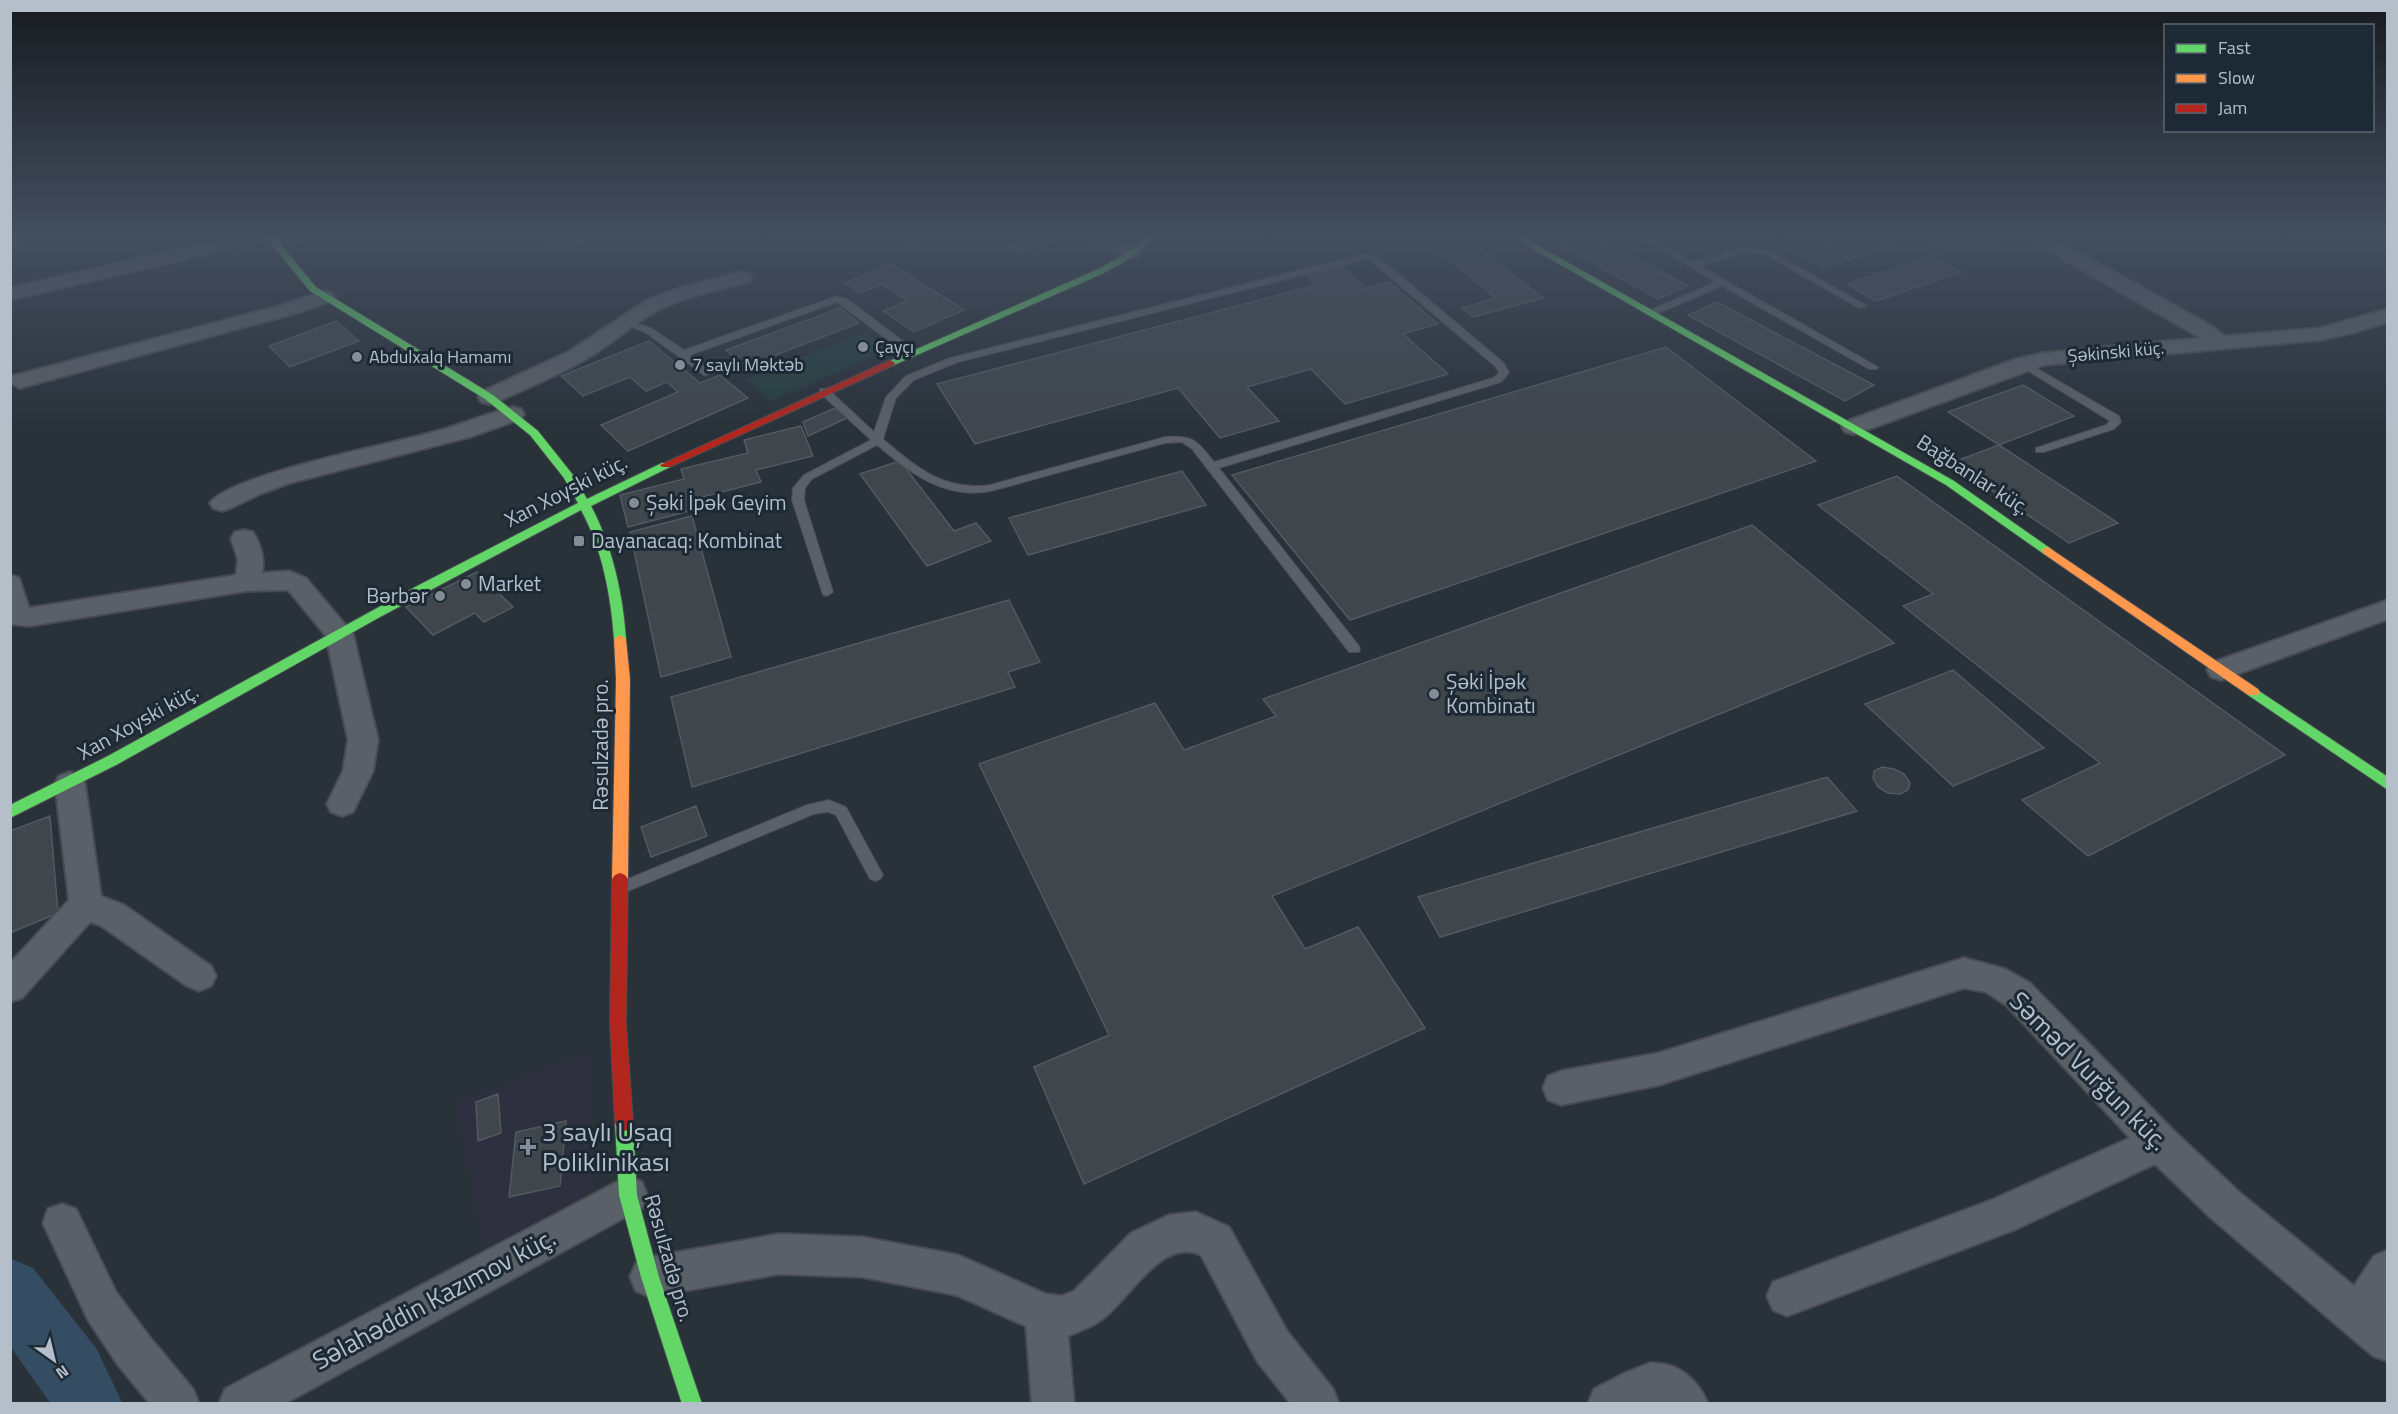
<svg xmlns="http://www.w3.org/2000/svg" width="2398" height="1414" font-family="'Titillium Web',sans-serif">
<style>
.medical{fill:#2f303f}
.green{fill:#263e3f}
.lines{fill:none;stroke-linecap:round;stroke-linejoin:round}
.river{fill:#354d63;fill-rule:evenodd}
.building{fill:#3f464c;stroke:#515a61;stroke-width:1.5}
.lane-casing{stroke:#464c52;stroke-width:2}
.street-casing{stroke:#464c52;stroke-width:4}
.fast-casing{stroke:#464c52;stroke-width:2}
.slow-casing{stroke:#464c52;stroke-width:2}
.jam-casing{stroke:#464c52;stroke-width:2}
.lane{fill:#5a6067;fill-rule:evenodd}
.street{fill:#5a6067;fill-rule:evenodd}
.fast{fill:#63d668;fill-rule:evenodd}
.slow{fill:#ff974d;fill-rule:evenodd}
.jam{fill:#b3261e;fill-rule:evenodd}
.poi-dot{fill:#838d97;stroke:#1d2934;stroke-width:2}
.labels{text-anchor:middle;stroke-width:6;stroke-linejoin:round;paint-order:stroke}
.far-poi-label{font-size:18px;fill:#b4bfca;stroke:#1d2934;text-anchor:start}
.far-street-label{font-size:18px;fill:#b4bfca;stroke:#1d2934}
.street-label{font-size:21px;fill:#b4bfca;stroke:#1d2934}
.poi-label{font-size:21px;fill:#b4bfca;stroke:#1d2934;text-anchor:start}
.near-street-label{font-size:26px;fill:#b4bfca;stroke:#1d2934}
.near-poi-label{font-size:26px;fill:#b4bfca;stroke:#1d2934;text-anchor:start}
</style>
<rect width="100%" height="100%" fill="#293139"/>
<path class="medical" d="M590 1052 594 1191 485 1249 455 1103Z"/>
<path class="green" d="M866 332 888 350 771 401 746 379Z"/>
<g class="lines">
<path class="river" d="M10 1258 33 1268 96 1348 123 1404H51L10 1346Z"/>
</g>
<path class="building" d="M1544 236H1594L1688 286 1658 299Z
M1842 236H1894L1905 242 1825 268 1795 251Z
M1471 242 1543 298 1473 317 1462 308 1496 298 1438 251Z
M1931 256 1961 272 1876 301 1847 284Z
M891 264 964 310 914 332 883 311 907 301 882 284 860 293 845 283Z
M1342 267 1366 288 1389 282 1438 324 1403 334 1448 374 1345 404 1311 369 1247 387 1279 421 1220 438 1178 388 975 444 937 384 1317 285 1307 276Z
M1717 302 1874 385 1845 401 1688 315Z
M840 308 859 323 744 367 726 350Z
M336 321 359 341 290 367 269 346Z
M649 341 700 383 720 375 748 398 628 451 601 425 678 392 667 382 646 391 630 377 583 396 561 376Z
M1666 347 1816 461 1350 620 1232 475Z
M2023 385 2074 416 1999 445 1948 412Z
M835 408 847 418 808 436 803 422Z
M801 426 813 456 756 470 761 482 694 499 697 509 628 527 620 495 684 479 681 469 748 453 744 440Z
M1999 445 2118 523 2069 543 1951 463Z
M900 461 954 531 976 523 991 541 927 566 860 474Z
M1182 471 1206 505 1028 555 1009 518Z
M1897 476 2285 755 2088 856 2022 800 2100 763 1903 606 1933 594 1818 505Z
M692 516 731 657 661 677 630 532Z
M1752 525 1894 643 1272 896 1305 949 1358 927 1425 1028 1084 1184 1034 1067 1109 1035 979 764 1155 703 1184 750 1276 716 1263 699Z
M477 572 513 607 484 622 475 613 433 635 406 607Z
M1009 600 1040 662 1008 672 1015 687 692 787 671 697Z
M1953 670 2044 748 1953 786 1865 704Z
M1882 767 1894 769 1904 774 1910 783 1908 790 1900 794 1888 793 1878 787 1873 778 1874 771Z
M1827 777 1857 811 1440 937 1418 897Z
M696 806 707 836 651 857 641 827Z
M50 816 58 913 10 933V831Z
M498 1094 501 1133 478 1141 476 1102Z
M566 1121 560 1186 509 1197 516 1132Z"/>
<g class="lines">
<defs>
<path id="lane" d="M1636 236H1647L1693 262 1745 246 1769 250 1867 306 1859 308 1764 254 1745 252 1700 266 1878 367 1877 369H1869L1722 286 1654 315H1648V311L1716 282Z
M1363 254 1377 256 1504 363 1509 373 1501 382 1219 468 1359 646 1360 649 1359 652H1349L1192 449 1182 442 1165 443 995 490C948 502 911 474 877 445L812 479 805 488 804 500 833 592 827 596 823 595 792 500 793 488 804 475 871 440 820 393V389H828L874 432 886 397 906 376 950 358ZM1363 260 1371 261 1496 367 1499 373 1493 378 1214 462C1196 440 1194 435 1165 437L990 485C945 491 916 468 883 439L896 398 914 380 958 362Z
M837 296 847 299 916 351V355H908L837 302 690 355 709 371 710 373 705 376 645 332 618 322 623 319 651 328 684 350Z
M2024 361 2119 416 2121 422 2114 429 2044 452H2036V448L2106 425 2110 421 2020 366 2019 364Z
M829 800 846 807 883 875 880 879 875 881 870 879 836 815 828 812 814 814 628 891 623 893 618 891 615 887 618 883 807 805Z"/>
<path id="street" d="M10 236H23L17 247 10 249Z
M234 236H268L266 240 259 242 10 300V288Z
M275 236H310L308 240C295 243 280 249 267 246L264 242 267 238Z
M540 236H595L593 240 565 247 546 244Z
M898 236H919L923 241 920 245C910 248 903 245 898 236Z
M1034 236H1063L1061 240 1018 253 1011 251 1008 247 1011 243Z
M1081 236H1106L1138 250 1141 254 1138 258H1124L1083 240Z
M1917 236H1941L1953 239 1976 236H2006C1994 253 1930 255 1917 236Z
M2027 236H2050L2208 324 2225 336 2320 328 2388 309V322L2352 333 2320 340 2044 365 1861 432 1853 434 1845 432 1842 427 1845 422 2016 359 2043 353 2201 338 2029 240Z
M742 272 749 274 752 278 749 282C719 290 689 295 661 309 637 320 618 339 596 353 565 373 530 386 497 402L489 404 481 402 478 397 481 392 570 351 647 300 679 288Z
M325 291 332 293 335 297 332 301 293 314 20 388 10 383 12 376 279 306Z
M513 407 521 409 524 414 521 419 470 437 290 483 260 494 231 508 222 511 213 508 210 503C229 475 391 444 430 433 458 426 485 414 513 407Z
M244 530 253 532C261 545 265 558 262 573L289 571 306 578 353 634 378 740 373 771 353 812 342 816 331 812 327 804 343 771 348 740 326 636 288 590 246 591 29 626 10 624V575L19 578 29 608 236 575 238 560 231 538 235 532Z
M2388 600V619L2221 680 2211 677 2207 670 2211 663Z
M70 772 81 776 85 784 101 896 124 905 211 966 216 976 211 986 199 991 187 986 100 925 90 922 22 998 10 1002V963L69 900 55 784 59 776Z
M1964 958 2005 969 2030 983 2173 1130 2239 1192 2354 1286 2374 1256 2388 1250V1307L2385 1312 2388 1314V1361L2373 1356 2211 1218 2155 1164 2014 1230 1787 1316 1773 1310 1767 1296 1773 1282 1994 1199 2130 1138 2006 1005 1986 992 1964 988 1659 1085 1561 1105 1548 1100 1543 1088 1548 1076 1561 1071 1659 1053Z
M628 1176 642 1182 647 1195 642 1208 284 1404H219L225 1389Z
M62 1204 76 1209 116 1292 148 1335 193 1389 199 1404H150L118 1365 88 1320 43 1223 48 1209Z
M1196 1212 1229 1227 1287 1331 1333 1389 1339 1404H1291L1257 1361 1201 1255C1161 1236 1129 1301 1101 1320 1092 1327 1079 1331 1068 1336L1074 1404H1032L1026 1326 956 1295 862 1277 779 1274 650 1297 636 1291 630 1277 636 1263 650 1257 779 1234 862 1237 958 1255 1046 1294 1062 1296 1074 1291 1131 1233 1169 1215Z
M1650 1363C1678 1362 1698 1379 1708 1404H1588L1594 1389 1625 1373Z"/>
<path id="fast" d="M265 236H274L316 287 493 395 538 431 573 475 587 499 662 463H670V467L591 506C612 545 623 594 626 639L620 643 614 639C611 596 602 548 581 510L380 617 118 764 10 818V805L108 756 419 585 578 503 564 478 530 435 485 399 310 291Z
M1149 236H1159L1124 262 1102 274 894 365 890 366 885 363 1096 270 1118 258Z
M1510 236H1521L1954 481 2054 551 2052 554H2044L1946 485Z
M2253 687 2388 777V790L2248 695 2246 692 2248 689Z
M624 1115 630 1117 633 1123 637 1195 659 1277 702 1404H682L641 1277 619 1195 615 1123 618 1117Z"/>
<path id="slow" d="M2048 547 2258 689 2260 692 2258 695H2248L2044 554 2042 551 2044 548Z
M620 635 626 639 630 679 628 879 625 883 620 885 615 883 612 879 616 679 614 639Z"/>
<path id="jam" d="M890 360 895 363 894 365 670 467H662L660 465Z
M620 873 625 875 628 879 626 1023 633 1123 630 1129 624 1131 618 1129 615 1123 610 1023 612 879 615 875Z"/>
</defs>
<use href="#lane" class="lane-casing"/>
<use href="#street" class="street-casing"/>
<use href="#fast" class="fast-casing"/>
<use href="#slow" class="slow-casing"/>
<use href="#jam" class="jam-casing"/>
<use href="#lane" class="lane"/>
<use href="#street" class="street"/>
<use href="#fast" class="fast"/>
<use href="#slow" class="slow"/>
<use href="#jam" class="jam"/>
</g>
<linearGradient id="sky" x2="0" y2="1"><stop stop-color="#171b1f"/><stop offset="0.54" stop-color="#434e5f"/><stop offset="1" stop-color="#434e5f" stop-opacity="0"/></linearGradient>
<rect width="2398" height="434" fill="url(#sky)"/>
<g class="poi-dot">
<circle cx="863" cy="347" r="6"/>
<circle cx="357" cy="357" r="6"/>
<circle cx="680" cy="365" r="6"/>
<circle cx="634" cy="503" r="6"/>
<rect x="573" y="535" width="12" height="12" rx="3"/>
<circle cx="466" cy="584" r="6"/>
<circle cx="440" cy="596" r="6"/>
<circle cx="1434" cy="694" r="6"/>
<path d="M525 1138h6v6h6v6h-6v6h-6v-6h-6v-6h6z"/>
</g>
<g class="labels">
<g class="far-poi-label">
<text x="875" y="353">Çayçı</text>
<text x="369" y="363">Abdulxalq Hamamı</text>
<text x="692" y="371">7 saylı Məktəb</text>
</g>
<g class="far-street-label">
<text transform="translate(2116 352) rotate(-5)" y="6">Şəkinski küç.</text>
</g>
<g class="street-label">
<text transform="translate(1973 475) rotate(33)" y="7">Bağbanlar küç.</text>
<text transform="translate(566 491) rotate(-27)" y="7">Xan Xoyski küç.</text>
<text transform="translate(138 722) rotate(-29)" y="7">Xan Xoyski küç.</text>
<text transform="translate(601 745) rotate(-90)" y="7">Rəsulzadə pro.</text>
<text transform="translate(669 1258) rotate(74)" y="7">Rəsulzadə pro.</text>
</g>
<g class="poi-label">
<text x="646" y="510">Şəki İpək Geyim</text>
<text x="591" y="548">Dayanacaq: Kombinat</text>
<text x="478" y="591">Market</text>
<text x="428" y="603" text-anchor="end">Bərbər</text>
<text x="1446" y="689">Şəki İpək<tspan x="1446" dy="24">Kombinatı</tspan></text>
</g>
<g class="near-street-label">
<text transform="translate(2089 1071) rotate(45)" y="9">Səməd Vurğun küç.</text>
<text transform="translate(434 1299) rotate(-28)" y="9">Səlahəddin Kazımov küç.</text>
</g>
<g class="near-poi-label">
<text x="542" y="1141">3 saylı Uşaq<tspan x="542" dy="30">Poliklinikası</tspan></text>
</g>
</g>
<rect width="2398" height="1414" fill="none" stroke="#b4bfca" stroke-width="24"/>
<rect x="2164" y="24" width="210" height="108" fill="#1d2934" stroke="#596570" stroke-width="1.5"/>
<rect x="2176" y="44" width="30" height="9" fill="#63d668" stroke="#596570" stroke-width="1.5"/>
<text x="2218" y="54" font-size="18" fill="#b4bfca">Fast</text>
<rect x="2176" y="74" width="30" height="9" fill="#ff974d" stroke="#596570" stroke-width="1.5"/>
<text x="2218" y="84" font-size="18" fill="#b4bfca">Slow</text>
<rect x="2176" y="104" width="30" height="9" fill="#b3261e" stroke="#596570" stroke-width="1.5"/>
<text x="2218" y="114" font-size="18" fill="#b4bfca">Jam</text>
<g transform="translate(54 1360) rotate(146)" stroke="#1d2934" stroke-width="4.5" paint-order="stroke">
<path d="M0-4.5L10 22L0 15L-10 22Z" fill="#b4bfca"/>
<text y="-9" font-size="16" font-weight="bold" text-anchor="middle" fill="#b4bfca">N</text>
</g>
</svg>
